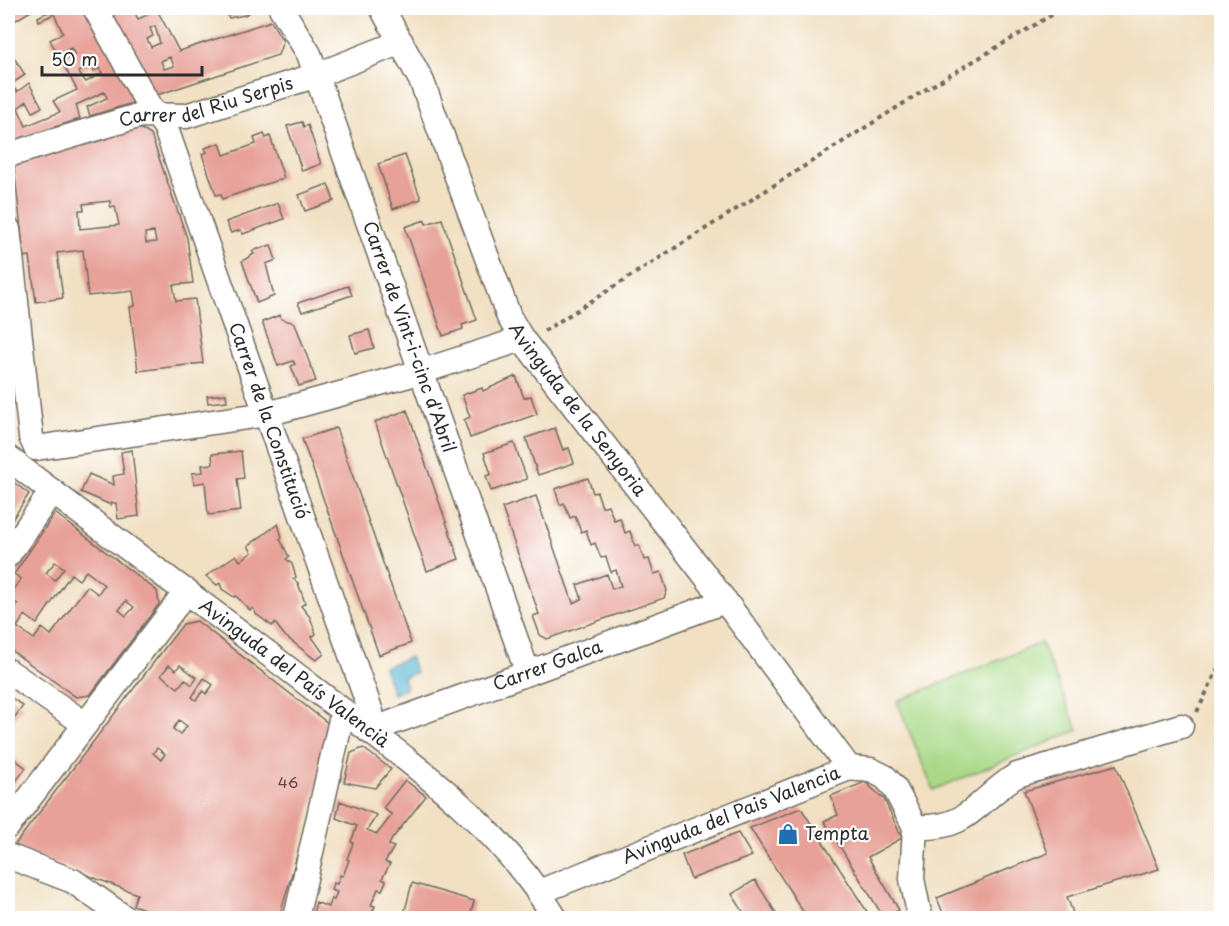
<svg xmlns="http://www.w3.org/2000/svg" width="1229" height="926" font-family="'Playpen Sans',sans-serif">
<style>
.green{fill:#a9d987;stroke:#6a8259;stroke-width:1.5}
.water{fill:#54b5d3;stroke:#40707f;stroke-width:1.5}
.building{fill:#e7a198;fill-rule:evenodd}
.lines{fill:none;stroke-linecap:round;stroke-linejoin:round}
.minor-casing{stroke:#706a60;stroke-width:27}
.path{stroke:#706a60;stroke-width:4;stroke-dasharray:4.5 4.5;stroke-linecap:butt}
.minor{stroke:#fff;stroke-width:24}
.labels{text-anchor:middle;stroke-width:4.5;stroke-linejoin:round;paint-order:stroke}
.number-label{font-size:15px;fill:#5a4846}
.street-label{font-size:18px;fill:#2b2b2b;stroke:#fff}
.poi-label{font-size:18px;fill:#2b2b2b;stroke:#fff;text-anchor:start}
</style>
<rect width="100%" height="100%" fill="#fff"/>
<filter id="ink" filterUnits="userSpaceOnUse"><feTurbulence type="fractalNoise" baseFrequency=".0167" numOctaves="2"/><feDisplacementMap in="SourceGraphic" scale="12" xChannelSelector="R" yChannelSelector="G"/><feConvolveMatrix kernelMatrix="1 2 1 2 8 2 1 2 1" color-interpolation-filters="sRGB"/></filter>
<filter id="wash" filterUnits="userSpaceOnUse"><feTurbulence type="fractalNoise" baseFrequency=".008" numOctaves="4" result="noise"/><feDisplacementMap in="SourceGraphic" scale="24" xChannelSelector="R" yChannelSelector="G"/><feGaussianBlur stdDeviation="1.35" result="paint"/><feColorMatrix in="noise" values="0 0 0 0 0 0 0 0 0 0 0 0 0 0 0 0 0 1.4 0 .05"/><feComposite in="paint" operator="in"/></filter>
<g filter="url(#wash)">
<rect width="100%" height="100%" fill="#f1e0c2"/>
<path class="green" d="M1041 643 1078 730 933 790 897 701Z"/>
<path class="water" d="M410 657 416 672 403 678 406 689 393 694 384 667Z"/>
<g id="blocks">
<path class="building" d="M8 8H33L34 9 8 25Z
M48 8H88L139 101 90 116 87 107 107 98 104 92 76 105 80 119 8 142V48L25 75 11 84 17 92 29 83 42 107 33 112 27 101 18 108 26 126 60 112 53 101 77 90 62 62 75 55 71 48 58 55 50 40 63 33 54 14 39 21 38 17 50 11ZM92 65 94 71 99 68 102 73 86 82 78 72Z
M103 8H132L138 19 147 15 144 8H156L179 51 271 21 283 41 278 55 151 97ZM155 26 160 43 151 47 147 39 153 36 150 28ZM170 57 174 66 164 69 161 61Z
M222 8H256L245 15 229 18Z
M302 122 304 127 308 125 321 164 302 171 287 126Z
M138 127 151 135 187 238 193 283 173 285 176 301 195 299 203 363 138 371 130 307 135 306 133 291 88 296 83 250 57 253 63 298 36 302 30 256 24 257 14 166ZM110 201V207L115 206 119 225 80 229 79 210H84L83 204ZM154 232 156 242 146 243 145 233Z
M264 134 266 138 270 136 284 178 222 199 221 194 216 195 202 154 207 152 205 148 220 143 224 155 256 144 254 138Z
M405 155 421 199 393 209 378 164Z
M328 184 334 201 305 211 299 195Z
M278 203 284 219 243 234 241 230 231 233 226 222Z
M442 219 477 320 462 325 463 329 443 336 405 227 425 220 426 224Z
M271 245 276 260 266 264 274 296 257 303 242 261 254 254 252 251Z
M348 286 352 295 302 312 298 303Z
M280 315 281 319 295 323 316 381 299 386 291 366 295 364 293 361 278 366 262 322Z
M369 330 374 348 355 353 350 335Z
M8 346H9L11 366 8 367Z
M516 376 524 398 531 396 537 414 470 438 464 420 470 417 462 395 482 388 483 391Z
M226 394 227 401 208 403 207 396Z
M407 410 459 559 427 571 375 422Z
M336 428 411 643 379 655 302 439Z
M555 428 563 450 569 448 574 463 538 475 526 438Z
M514 443 527 479 491 491 486 476 491 474 484 453Z
M132 450 139 516 118 519 116 503H111V505L81 492 89 474 114 485 113 476 124 474 121 452Z
M241 451 244 478 237 479 241 511 208 515 205 482 194 484 192 473 203 472 202 465 213 464 212 454Z
M8 478 29 494 8 526Z
M588 478 593 493 597 492 602 507 608 505 614 520 620 518 625 533 630 531 635 546 639 545 644 560 649 559 654 574 661 572 667 591 664 598 547 639 540 635 533 616 539 614 502 508 536 496 573 603 582 599 577 585 607 574 612 589 621 586 616 570 611 572 606 557 601 558 595 543 591 545 586 530 581 532 575 516 570 518 564 503 560 505 555 489Z
M55 513 157 591 159 604 90 695 76 697 8 648V602L15 607 18 604 8 596 21 579 14 574ZM55 562 64 568 55 580 46 573ZM86 571 104 585 98 594 87 586 51 635 42 628 34 639 17 627 25 615 37 624 71 574 79 580ZM126 601 134 607 126 616 119 610Z
M278 524 282 537 280 539 289 557 286 559 292 564 296 577 293 579 298 583 305 603 301 606 310 617 316 634 312 637 324 654 316 660 285 636 275 623 272 626 256 614 253 608 250 610 236 596 234 597 222 589 220 583 217 585 206 576 236 555 240 561 252 552 248 546Z
M197 621 334 728 279 918H169L133 905 137 894 13 847 183 624ZM169 665 176 670 180 665 197 678 192 685 185 679 178 688 161 675ZM204 678 213 685 206 694 203 691 196 700 192 697ZM179 720 187 726 180 734 173 729ZM157 748 165 754 161 760 153 753Z
M12 698 23 706 8 726V705Z
M363 748 391 769 375 788 344 782 351 753Z
M8 754 26 768 8 792Z
M1116 765 1159 869 1067 897 1075 918H945L937 898 1048 853 1024 791Z
M405 780 426 796 392 839 389 845 394 847 385 862 390 864 382 879 386 881 382 890 378 889 371 905 375 906 370 918H312L316 902 328 907 331 899 334 900 337 892 331 890 333 883 337 884 340 875 343 876 349 860 347 859 353 843 351 842 357 826 336 818 340 801 377 815 367 830 377 834 392 815 383 808Z
M865 782 884 799 902 838 868 857 899 910 884 918 824 821 838 815 831 796Z
M801 808 871 918H807L750 828Z
M738 833 752 856 691 879 682 855Z
M755 880 779 918H735L744 913 732 894Z
M412 883 474 901 470 916 477 918H403Z"/>
</g>
</g>
<g filter="url(#ink)">
<use href="#blocks" fill-opacity="0" stroke="#706a60" stroke-width="1.5"/>
<g class="lines">
<defs>
<g id="minor">
<path id="s1" d="M95 8 149 106 165 126 371 712 369 731 725 601"/>
<path id="s2" d="M281 8 309 54 527 671"/>
<path id="s3" d="M382 8 422 82 509 317 522 339 725 601 849 768"/>
<path id="s4" d="M8 155 141 115 186 116 317 75 401 42"/>
<path d="M8 229 31 437 36 448"/>
<path d="M36 448 267 414 420 372 522 339"/>
<path id="s5" d="M8 458C109 535 212 610 313 688 403 757 496 819 555 918"/>
<path d="M8 555 52 491"/>
<path d="M8 671 85 724"/>
<path d="M8 826 187 591"/>
<path d="M915 827C971 830 976 800 1017 775L1181 726"/>
<path d="M8 856 73 881 125 918"/>
<path id="s6" d="M539 892 849 768 871 770 885 777 894 787 915 827 912 879 920 918"/>
<path d="M296 918 343 711"/>
</g>
</defs>
<use href="#minor" class="minor-casing"/>
<path class="path" d="M544 331 923 91 1055 13 1058 8
M1197 712 1222 660"/>
<use href="#minor" class="minor"/>
</g>
</g>
<defs>
<symbol id="shop-bare" viewBox="-9 -9 18 18"><path d="M-5-2.5h2.3a2.7 3.5 0 0 1 5.4 0H5L5.5 6h-11ZM-1.5-2.5h3a1.5 2.3 0 0 0-3 0Z" fill="#1f6fb2" stroke="#fff" stroke-width="2.5" paint-order="stroke"/></symbol>
</defs>
<g fill-rule="evenodd">
<use href="#shop-bare" x="773" y="819" width="30" height="30"/>
</g>
<g class="labels">
<g class="number-label">
<text x="288" y="788">46</text>
</g>
<g class="street-label">
<text dy="6" stroke="none"><textPath href="#s4" startOffset="206">Carrer del Riu Serpis</textPath></text>
<text dy="6" stroke="none"><textPath href="#s2" startOffset="354">Carrer de Vint-i-cinc d'Abril</textPath></text>
<text dy="6" stroke="none"><textPath href="#s3" startOffset="450">Avinguda de la Senyoria</textPath></text>
<text dy="6" stroke="none"><textPath href="#s1" startOffset="450">Carrer de la Constitució</textPath></text>
<text dy="6" stroke="none"><textPath href="#s1" startOffset="968">Carrer Galca</textPath></text>
<text dy="6" stroke="none"><textPath href="#s5" startOffset="358">Avinguda del País Valencià</textPath></text>
<text dy="6" stroke="none"><textPath href="#s6" startOffset="207">Avinguda del Pais Valencia</textPath></text>
</g>
<g class="poi-label">
<text x="805" y="840">Tempta</text>
</g>
</g>
<rect width="1229" height="926" fill="none" stroke="#fff" stroke-width="30"/>
<path d="M42 66v9h160v-9" fill="none" stroke="#2b2b2b" stroke-width="3"/>
<text x="51" y="66" font-size="18" fill="#2b2b2b" stroke="#ffffff" stroke-width="4.5" paint-order="stroke">50 m</text>
</svg>
